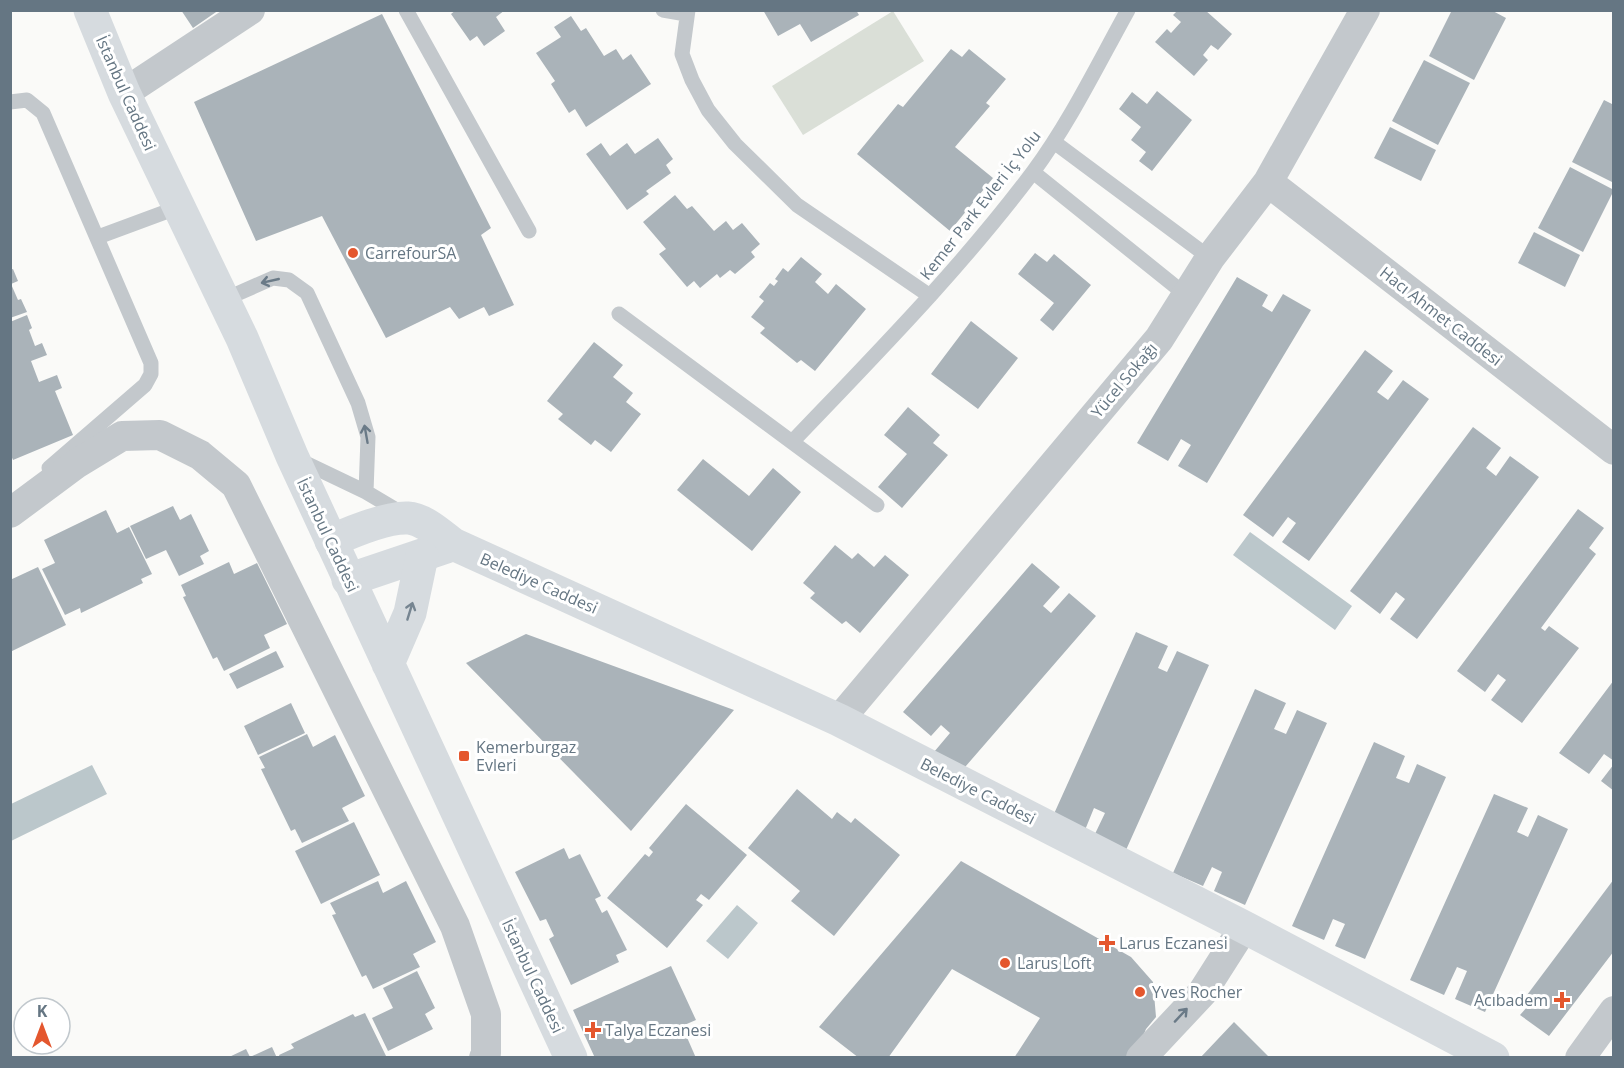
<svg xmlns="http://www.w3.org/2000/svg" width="1624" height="1068" font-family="'Open Sans',sans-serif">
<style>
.green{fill:#dadfd7}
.water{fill:#bbc7cb}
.building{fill:#aab3b9}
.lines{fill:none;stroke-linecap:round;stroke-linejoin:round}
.lane{stroke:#c3c8cc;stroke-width:15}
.street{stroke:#c3c8cc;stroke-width:30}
.secondary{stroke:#d6dbdf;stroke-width:33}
.primary{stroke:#d6dbdf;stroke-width:33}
.oneway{stroke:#6a7a87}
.oneway2{stroke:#768591}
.poi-dot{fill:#e4572e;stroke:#fff;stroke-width:2}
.labels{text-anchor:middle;stroke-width:6;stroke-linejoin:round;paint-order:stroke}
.street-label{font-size:16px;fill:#657683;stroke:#fff}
.poi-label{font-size:16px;fill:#657683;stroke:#fff;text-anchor:start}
</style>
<rect width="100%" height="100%" fill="#fafaf8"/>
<path class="green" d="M893 11 924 61 803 135 772 86Z"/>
<path class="water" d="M1250 532 1352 606 1335 630 1233 555Z
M92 765 107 794 11 841V804Z
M737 905 758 923 728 959 706 941Z"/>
<path class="building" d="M181 10H219L193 28Z
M456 10H505L496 17 505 31 484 46 477 36 470 41 451 14Z
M763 10H856L859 15 811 42 800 24 778 36Z
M1178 10H1205L1232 34 1218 50 1211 45 1203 55 1208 60 1194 76 1155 42 1167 29 1171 33 1181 22 1173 15Z
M1452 10H1491L1506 18 1474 80 1429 56Z
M382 14 491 228 481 235 514 305 489 316 484 307 459 319 450 307 386 338 322 216 256 241 194 102Z
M571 16 581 31 586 28 604 56 616 49 623 60 631 54 651 84 586 127 575 109 569 113 551 84 555 81 536 53 561 37 554 27Z
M951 49 962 57 969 49 1006 79 986 103 990 106 955 147 993 178 950 231 857 154 898 104 903 107Z
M1424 60 1470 83 1438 145 1392 121Z
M1157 91 1192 120 1152 171 1139 161 1146 152 1131 140 1141 127 1119 109 1132 92 1147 104Z
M1604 100 1614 105V183L1572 162Z
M1390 127 1436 150 1421 181 1374 158Z
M658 138 673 159 666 165 671 173 646 191 649 194 627 210 586 154 601 143 610 156 627 143 635 154Z
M1570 167 1614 190 1583 252 1538 228Z
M675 195 687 209 692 206 714 231 726 221 733 230 742 223 760 244 751 252 755 257 735 274 730 270 720 278 717 274 700 288 694 281 687 287 659 254 666 249 643 222Z
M1534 232 1580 255 1565 287 1518 263Z
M1035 253 1047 262 1054 254 1091 285 1053 331 1040 320 1054 303 1018 274Z
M801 257 822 274 815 282 828 294 836 284 866 309 815 371 801 360 797 363 760 333 765 328 751 317 764 301 759 297 770 283 774 286 778 281 775 279 783 268 788 272Z
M13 269 18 281 11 284 18 300 21 299 27 312 10 318V270Z
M1237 277 1268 295 1262 306 1272 312 1283 294 1311 310 1207 483 1178 466 1191 445 1181 439 1168 461 1137 443Z
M27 315 32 328 29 330 35 346 42 343 47 355 31 361 39 382 57 375 62 388 55 391 73 435 13 460 10 453V322Z
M971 321 1018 358 978 409 931 374Z
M594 342 623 365 613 377 633 393 626 402 641 414 611 452 595 440 591 445 558 419 563 414 547 401Z
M1365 350 1393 371 1377 392 1388 400 1403 380 1429 399 1309 561 1282 542 1296 523 1288 517 1273 537 1243 515Z
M908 407 940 435 933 443 948 455 902 508 878 487 907 454 884 435Z
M1473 427 1501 448 1486 468 1496 476 1510 456 1539 477 1417 639 1390 619 1405 599 1396 592 1380 614 1350 591Z
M703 459 749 496 773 468 801 492 752 551 677 490Z
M173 506 180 520 191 514 209 551 200 556 204 564 179 576 166 550 146 559 130 526Z
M1578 509 1604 528 1589 548 1596 554 1541 628 1545 631 1549 626 1579 648 1522 723 1491 700 1506 680 1498 674 1485 692 1457 671Z
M106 510 117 533 129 527 152 574 141 579 143 583 81 613 80 608 65 615 42 569 55 563 44 540Z
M835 545 852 559 858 553 874 567 885 555 909 575 860 633 846 621 842 624 810 598 815 593 803 583Z
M229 562 234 574 257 563 287 624 264 635 270 648 224 671 217 657 213 659 183 597 186 596 181 585Z
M1032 563 1060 587 1043 606 1051 613 1069 593 1096 616 959 774 934 752 950 733 941 725 931 736 903 712Z
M38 567 66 625 10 652V580Z
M1136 632 1168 646 1158 668 1167 672 1177 651 1209 665 1126 850 1094 836 1105 813 1094 808 1085 830 1053 816Z
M526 634 734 710 631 831 466 663Z
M276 651 284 667 237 689 229 674Z
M1614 680V761L1604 754 1589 774 1559 753Z
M1255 689 1286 703 1274 729 1286 734 1297 710 1327 723 1245 905 1214 891 1222 872 1212 867 1203 886 1173 873Z
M291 703 305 733 258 755 244 726Z
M307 734 313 747 335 735 365 796 342 808 349 821 302 843 295 829 291 831 261 769 265 768 259 757Z
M1374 742 1405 756 1396 778 1409 783 1417 764 1446 777 1365 959 1335 946 1345 924 1333 919 1324 940 1292 926Z
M1614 764V791L1601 781Z
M797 789 832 819 837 812 851 823 855 818 900 855 834 936 791 901 800 891 748 848Z
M1494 794 1528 808 1517 832 1528 837 1538 815 1568 829 1485 1012 1455 999 1467 971 1457 967 1444 995 1410 980Z
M686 804 747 855 709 900 701 894 696 900 703 905 667 948 607 898 645 854 649 857 653 852 649 848Z
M354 822 380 875 321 904 295 851Z
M564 848 569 859 580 854 601 896 595 899 602 913 607 910 627 950 616 955 619 962 571 985 549 939 554 936 546 919 540 921 515 872Z
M961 861 1131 957 1153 982 1156 1017 1146 1029 1136 1053 1131 1058H1014L1040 1018 952 969 888 1058H859L819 1027Z
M1614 879V951L1549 1036 1520 1015 1527 1007 1521 1003Z
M378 881 383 893 406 881 436 942 413 954 420 967 373 989 366 975 362 977 332 915 336 914 330 903Z
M671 966 696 1020 682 1026 696 1058H595L573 1010Z
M417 971 435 1008 425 1014 433 1029 388 1051 372 1018 393 1008 383 988Z
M365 1013 387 1058H280L279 1055 294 1048 291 1044 353 1014 355 1017Z
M1234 1022 1270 1058H1200Z
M272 1047 277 1058H227L246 1049 250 1057Z"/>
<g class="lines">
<path class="lane" d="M406 10 529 231
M663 10 686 14
M688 10 682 54 692 80 708 110 735 144 797 205 930 296
M10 102 27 100 43 113 151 363V374L145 385 49 468
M1054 142 1210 258
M1033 172 1186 295
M98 237 179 207
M223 300 273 278 289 280 307 293 358 403 368 437 366 492
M619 314 877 505
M793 441C876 354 961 268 1033 172 1070 122 1098 64 1128 10
M297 459 366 492 403 514"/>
<path class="street" d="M124 93 250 10
M1268 182 1614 450
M10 513 76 464 122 436 160 435 200 455 236 485 455 926 486 1014V1053L484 1058
M839 720 1159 339 1210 258 1268 182 1365 10
M1141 1058 1202 993 1244 927
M1580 1058 1614 1011"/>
<path class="secondary" d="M331 541C351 532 386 517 408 518 424 519 441 535 453 544L839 720 1244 927 1493 1058
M348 580 446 547"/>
<path class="primary" d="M90 10 124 93 242 338 292 456 571 1058
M388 664 410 613 422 556"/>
</g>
<defs><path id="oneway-shaft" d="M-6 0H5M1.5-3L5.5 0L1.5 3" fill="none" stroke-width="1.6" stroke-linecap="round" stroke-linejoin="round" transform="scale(1.5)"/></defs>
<g class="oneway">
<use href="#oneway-shaft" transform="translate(270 281) rotate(167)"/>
<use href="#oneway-shaft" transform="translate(366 434) rotate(-100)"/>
<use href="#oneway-shaft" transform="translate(1181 1015) rotate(-47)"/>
</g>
<use class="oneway2" href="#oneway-shaft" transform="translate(410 611) rotate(-73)"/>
<g class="poi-dot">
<circle cx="353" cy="253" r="6"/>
<rect x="458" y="750" width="12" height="12" rx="3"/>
<path d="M1104 934h6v6h6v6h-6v6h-6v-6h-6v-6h6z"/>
<circle cx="1005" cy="963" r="6"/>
<circle cx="1140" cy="992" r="6"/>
<path d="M1559 991h6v6h6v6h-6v6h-6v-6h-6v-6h6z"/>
<path d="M590 1021h6v6h6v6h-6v6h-6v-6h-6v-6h6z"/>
</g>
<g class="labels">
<g class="street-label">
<text transform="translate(126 93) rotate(66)" y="6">İstanbul Caddesi</text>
<text transform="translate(980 205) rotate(-52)" y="6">Kemer Park Evleri İç Yolu</text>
<text transform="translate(1441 316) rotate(38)" y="6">Hacı Ahmet Caddesi</text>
<text transform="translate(1124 380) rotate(-50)" y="6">Yücel Sokağı</text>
<text transform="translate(328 535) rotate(65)" y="6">İstanbul Caddesi</text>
<text transform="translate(539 583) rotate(24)" y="6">Belediye Caddesi</text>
<text transform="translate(978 791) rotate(27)" y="6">Belediye Caddesi</text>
<text transform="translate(533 976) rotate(65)" y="6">İstanbul Caddesi</text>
</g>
<g class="poi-label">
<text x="365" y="259">CarrefourSA</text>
<text x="476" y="753">Kemerburgaz<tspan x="476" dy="18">Evleri</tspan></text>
<text x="1119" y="949">Larus Eczanesi</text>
<text x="1017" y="969">Larus Loft</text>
<text x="1152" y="998">Yves Rocher</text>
<text x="1548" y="1006" text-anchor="end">Acıbadem</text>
<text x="605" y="1036">Talya Eczanesi</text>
</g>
</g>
<rect width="1624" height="1068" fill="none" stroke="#657683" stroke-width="24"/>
<g transform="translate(42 1026)"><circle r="28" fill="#ffffff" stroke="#c1c8cd" stroke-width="1.5"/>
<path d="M0-4.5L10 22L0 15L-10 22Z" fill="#e4572e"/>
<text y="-9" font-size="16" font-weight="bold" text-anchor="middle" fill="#657683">K</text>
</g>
</svg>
